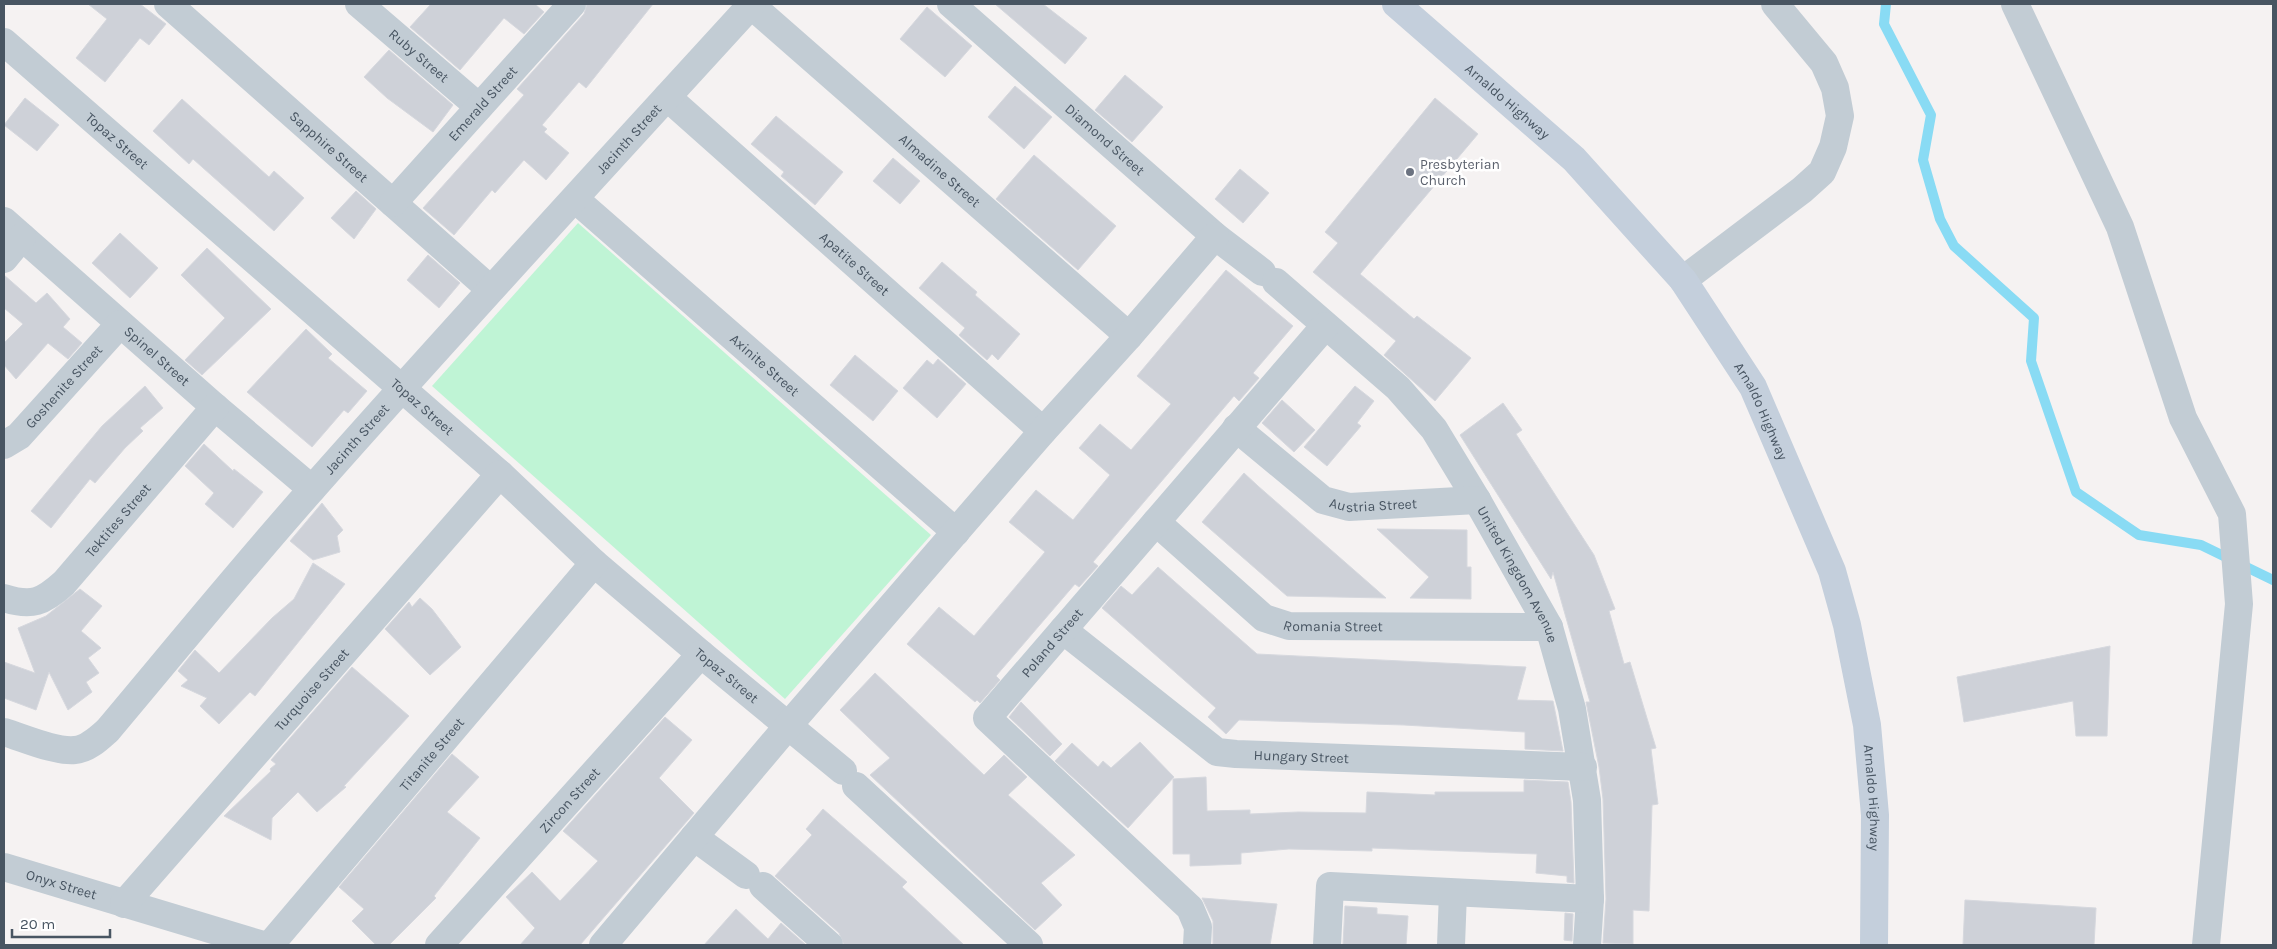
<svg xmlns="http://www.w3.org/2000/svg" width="2277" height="949" font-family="Karla,sans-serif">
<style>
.green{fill:#bff4d5}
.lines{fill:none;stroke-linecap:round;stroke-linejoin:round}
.stream{stroke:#89dbf4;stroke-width:10}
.building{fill:#ced1d8;stroke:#d6d8de}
.street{stroke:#c2ccd4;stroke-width:28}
.secondary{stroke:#c4cfdc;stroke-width:28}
.worship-dot{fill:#6b7280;stroke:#fff;stroke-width:2}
.labels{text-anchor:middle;stroke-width:5;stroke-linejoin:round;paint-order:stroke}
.street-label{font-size:14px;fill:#485562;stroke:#fff}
.worship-label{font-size:14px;fill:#5b616d;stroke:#fff;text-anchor:start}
</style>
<rect width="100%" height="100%" fill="#f5f2f2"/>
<path class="green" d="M578 223 931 535 785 699 432 386Z"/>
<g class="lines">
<path class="stream" d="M1886 4 1884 24 1931 115 1923 160 1940 219 1954 246 2034 318 2031 361 2076 492 2139 535 2201 545 2273 580"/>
</g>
<path class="building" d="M88 4H140L166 24 149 45 140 38 105 82 76 58 107 19Z
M431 4H535L544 12 524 34 504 18 460 70 410 27Z
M587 4H653L586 88 579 82 542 125 547 129 544 132 569 153 546 180 524 160 495 193 492 190 454 235 423 208 524 95 517 89 584 14Z
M995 4H1043L1087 38 1065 64Z
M927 7 972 46 945 77 900 39Z
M389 50 453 105 433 132 387 98 364 77Z
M1125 75 1163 107 1132 142 1095 110Z
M1015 86 1052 117 1024 149 988 117Z
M25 98 59 125 37 151 4 125Z
M1435 98 1478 134 1360 274 1414 319 1417 316 1471 358 1435 401 1384 355 1396 341 1313 272 1338 243 1325 232Z
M182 99 269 177 274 171 304 198 274 231 193 159 189 164 153 131Z
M776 116 843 172 815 205 781 176 784 172 751 144Z
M1034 155 1116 226 1078 270 996 199Z
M893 158 920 181 900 204 873 181Z
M1240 169 1269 193 1243 223 1215 199Z
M356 191 376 209 354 239 331 218Z
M120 233 158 268 130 298 92 263Z
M207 248 271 309 202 375 185 360 225 318 181 275Z
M428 255 460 283 439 308 407 280Z
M942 262 977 292 975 295 1020 334 998 360 992 354 987 360 959 335 965 328 919 288Z
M1226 270 1293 326 1253 373 1259 378 1239 401 1234 396 1093 562 1098 566 1079 587 1075 584 996 676 1000 680 980 703 977 700 975 702 907 644 939 607 974 636 1045 552 1009 522 1036 490 1073 520 1110 475 1079 448 1100 424 1131 450 1171 404 1137 376Z
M4 275 36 303 47 293 70 319 63 327 82 343 68 359 48 343 16 379 4 365V343L23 324 4 308Z
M306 329 332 354 328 358 367 391 348 413 344 410 312 447 247 392Z
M855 355 898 391 873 421 830 385Z
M938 359 966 384 937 418 903 388 927 360 933 365Z
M145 386 163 408 140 428 143 431 125 448 95 483 90 479 51 528 31 511 102 426Z
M1355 386 1374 401 1357 423 1361 426 1327 466 1304 447Z
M1282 400 1315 430 1294 452 1262 423Z
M1503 403 1522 430 1516 434 1594 555 1615 609 1609 611 1624 664 1630 662 1656 748 1651 749 1658 804 1652 805 1649 911 1633 910V944L1603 943 1606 899 1603 799 1599 767 1586 702H1590L1553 572 1551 579 1460 435Z
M204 444 233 471 234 469 263 492 233 528 205 504 214 493 185 466Z
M1244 473 1258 486 1386 598 1287 596 1202 522Z
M322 503 343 530 337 536 340 552 313 560 290 541Z
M1377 529 1467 530V567H1471V599L1410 598 1429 577Z
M313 563 345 584 255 696 250 692 219 724 200 706 207 698 181 686 188 680 178 671 195 650 219 673 272 618 294 599Z
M1158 567 1257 654 1526 667 1517 700 1553 701 1563 751 1525 749V732L1404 725 1239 720 1226 734 1208 717 1216 708 1102 608 1121 586 1132 595Z
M80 589 102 606 81 631 101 648 88 658 99 673 86 682 92 692 68 710 49 672 36 710 4 698V662L35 673 18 628 46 616Z
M420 598 432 609 461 647 430 675 385 629 409 602 412 607Z
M2110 646 2107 736H2076L2073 701 1964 722 1957 677Z
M352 667 409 716 344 786 346 787 317 812 298 792 272 818 271 840 224 816 271 771 270 769 276 764 271 760Z
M875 673 984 775 1004 755 1027 777 1008 795 1075 855 1041 883 1062 905 1035 930 870 775 890 758 840 710Z
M1021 702 1062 744 1050 756 1009 717Z
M665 717 692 740 659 778 694 813 580 945H520L535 928 506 897 532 872 560 901 598 861 563 831Z
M1140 742 1174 777 1128 828 1055 761 1072 743 1098 767 1103 761 1111 768Z
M452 754 479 777 447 812 480 838 434 896 436 898 389 945H376L352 921 364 909 339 887Z
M1206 777 1207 811 1250 810V814L1298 812 1366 813 1367 792 1435 795V792H1524V780L1568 782 1571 802 1574 883 1567 882V876L1536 873 1537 854 1372 848V851L1289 849 1241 853V864L1190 866V854H1173V779Z
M823 809 907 882 902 887 964 945H844L839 933 775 876 812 835 806 829Z
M1202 898 1277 904 1270 945H1213V921Z
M1965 900 2096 908 2094 945H1963Z
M1345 906 1377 908V914L1408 916 1406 945H1343Z
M736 909 768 939 781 923 806 945H704Z
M1565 913 1573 914 1572 941 1564 940Z"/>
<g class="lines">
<g class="street">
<path id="s1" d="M168 4 490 289"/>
<path id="s2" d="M359 4 479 107"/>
<path id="s3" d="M951 4 1215 236 1262 272"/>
<path d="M2015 4 2120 227 2183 418 2232 514 2239 604 2206 945"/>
<path id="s4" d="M751 5 1129 336"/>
<path id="s5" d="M4 42 500 474 594 563 701 654 843 771"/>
<path id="s6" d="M667 97 1043 431"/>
<path id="s7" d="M575 199 956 532"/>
<path id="s8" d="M393 203 572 4"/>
<path id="s9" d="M4 221 215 407 312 489"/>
<path d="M4 259 22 237"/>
<path d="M1683 280 1802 190 1822 172 1833 147 1840 116 1835 88 1824 63 1775 4"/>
<path id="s10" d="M1276 282 1398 388 1434 429 1477 500 1549 627 1572 709 1587 800 1590 899 1587 945"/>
<path id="s11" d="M1236 428 1323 500 1349 507 1477 500"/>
<path id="s12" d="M4 445 19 436 120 324"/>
<path id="s13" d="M1156 522 1264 618 1289 626 1549 627"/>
<path id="s14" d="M4 598C32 607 43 602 64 583L215 407"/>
<path id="s15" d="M1063 630 1217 752 1236 754 1583 767"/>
<path id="s16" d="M4 732C24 738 55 752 75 750 88 749 99 738 108 730 176 649 243 567 313 488 457 325 605 165 752 4"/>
<path d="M856 786 1029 945"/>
<path d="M694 837 746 875"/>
<path id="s17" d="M4 867 263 945"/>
<path d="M763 886 829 945"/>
<path id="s18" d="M124 904 500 474"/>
<path id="s19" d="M270 945 594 563"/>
<path id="s20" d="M439 945 701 654"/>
<path d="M603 945 787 727 1043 431 1129 336 1215 236"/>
<path id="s21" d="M1197 945 1198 927 1190 908 987 718 1325 326"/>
<path d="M1327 945 1330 886 1590 899"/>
<path d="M1451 945 1453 893"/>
</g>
<path class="secondary" id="s22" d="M1396 4 1574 159 1683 280 1753 387 1832 571 1847 625 1867 725 1875 815 1874 945"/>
</g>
<circle class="worship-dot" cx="1410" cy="172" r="5"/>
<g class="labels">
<g class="street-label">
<text dy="5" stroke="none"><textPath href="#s2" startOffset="79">Ruby Street</textPath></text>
<text dy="5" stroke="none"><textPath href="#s22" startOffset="148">Arnaldo Highway</textPath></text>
<text dy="5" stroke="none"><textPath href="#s8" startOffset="134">Emerald Street</textPath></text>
<text dy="5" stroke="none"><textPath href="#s16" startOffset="901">Jacinth Street</textPath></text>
<text dy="5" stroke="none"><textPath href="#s3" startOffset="205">Diamond Street</textPath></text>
<text dy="5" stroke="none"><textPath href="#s5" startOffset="150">Topaz Street</textPath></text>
<text dy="5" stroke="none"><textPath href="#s1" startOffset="215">Sapphire Street</textPath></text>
<text dy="5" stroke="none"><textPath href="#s4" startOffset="251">Almadine Street</textPath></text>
<text dy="5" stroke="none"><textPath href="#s6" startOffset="251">Apatite Street</textPath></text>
<text dy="5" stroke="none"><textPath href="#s9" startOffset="204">Spinel Street</textPath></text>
<text dy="5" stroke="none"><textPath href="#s7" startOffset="252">Axinite Street</textPath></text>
<text dy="5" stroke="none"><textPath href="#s12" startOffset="84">Goshenite Street</textPath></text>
<text dy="5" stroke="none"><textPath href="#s5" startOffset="555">Topaz Street</textPath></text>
<text dy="5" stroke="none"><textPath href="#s22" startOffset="552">Arnaldo Highway</textPath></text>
<text dy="5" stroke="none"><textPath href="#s16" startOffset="496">Jacinth Street</textPath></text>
<text dy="5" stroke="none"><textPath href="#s11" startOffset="164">Austria Street</textPath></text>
<text dy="5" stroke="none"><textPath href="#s14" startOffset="149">Tektites Street</textPath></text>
<text dy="5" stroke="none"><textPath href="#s10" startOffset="384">United Kingdom Avenue</textPath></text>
<text dy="5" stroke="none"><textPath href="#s13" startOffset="215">Romania Street</textPath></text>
<text dy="5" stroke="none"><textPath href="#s21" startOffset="416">Poland Street</textPath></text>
<text dy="5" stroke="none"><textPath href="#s5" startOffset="961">Topaz Street</textPath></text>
<text dy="5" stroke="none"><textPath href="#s18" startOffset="285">Turquoise Street</textPath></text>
<text dy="5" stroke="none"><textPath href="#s19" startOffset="250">Titanite Street</textPath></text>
<text dy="5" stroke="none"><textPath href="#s15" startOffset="281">Hungary Street</textPath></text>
<text dy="5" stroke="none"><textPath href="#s22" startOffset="958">Arnaldo Highway</textPath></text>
<text dy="5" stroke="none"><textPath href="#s20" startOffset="195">Zircon Street</textPath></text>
<text dy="5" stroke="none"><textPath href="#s17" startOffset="60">Onyx Street</textPath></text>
</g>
<g class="worship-label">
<text x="1420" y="169">Presbyterian<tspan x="1420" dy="16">Church</tspan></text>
</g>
</g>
<rect width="2277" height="949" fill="none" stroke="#485562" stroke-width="10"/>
<path d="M12 929v8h98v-8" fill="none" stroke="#485562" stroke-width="2.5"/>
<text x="20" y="929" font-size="15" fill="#485562" stroke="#ffffff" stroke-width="4" paint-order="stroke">20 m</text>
</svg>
